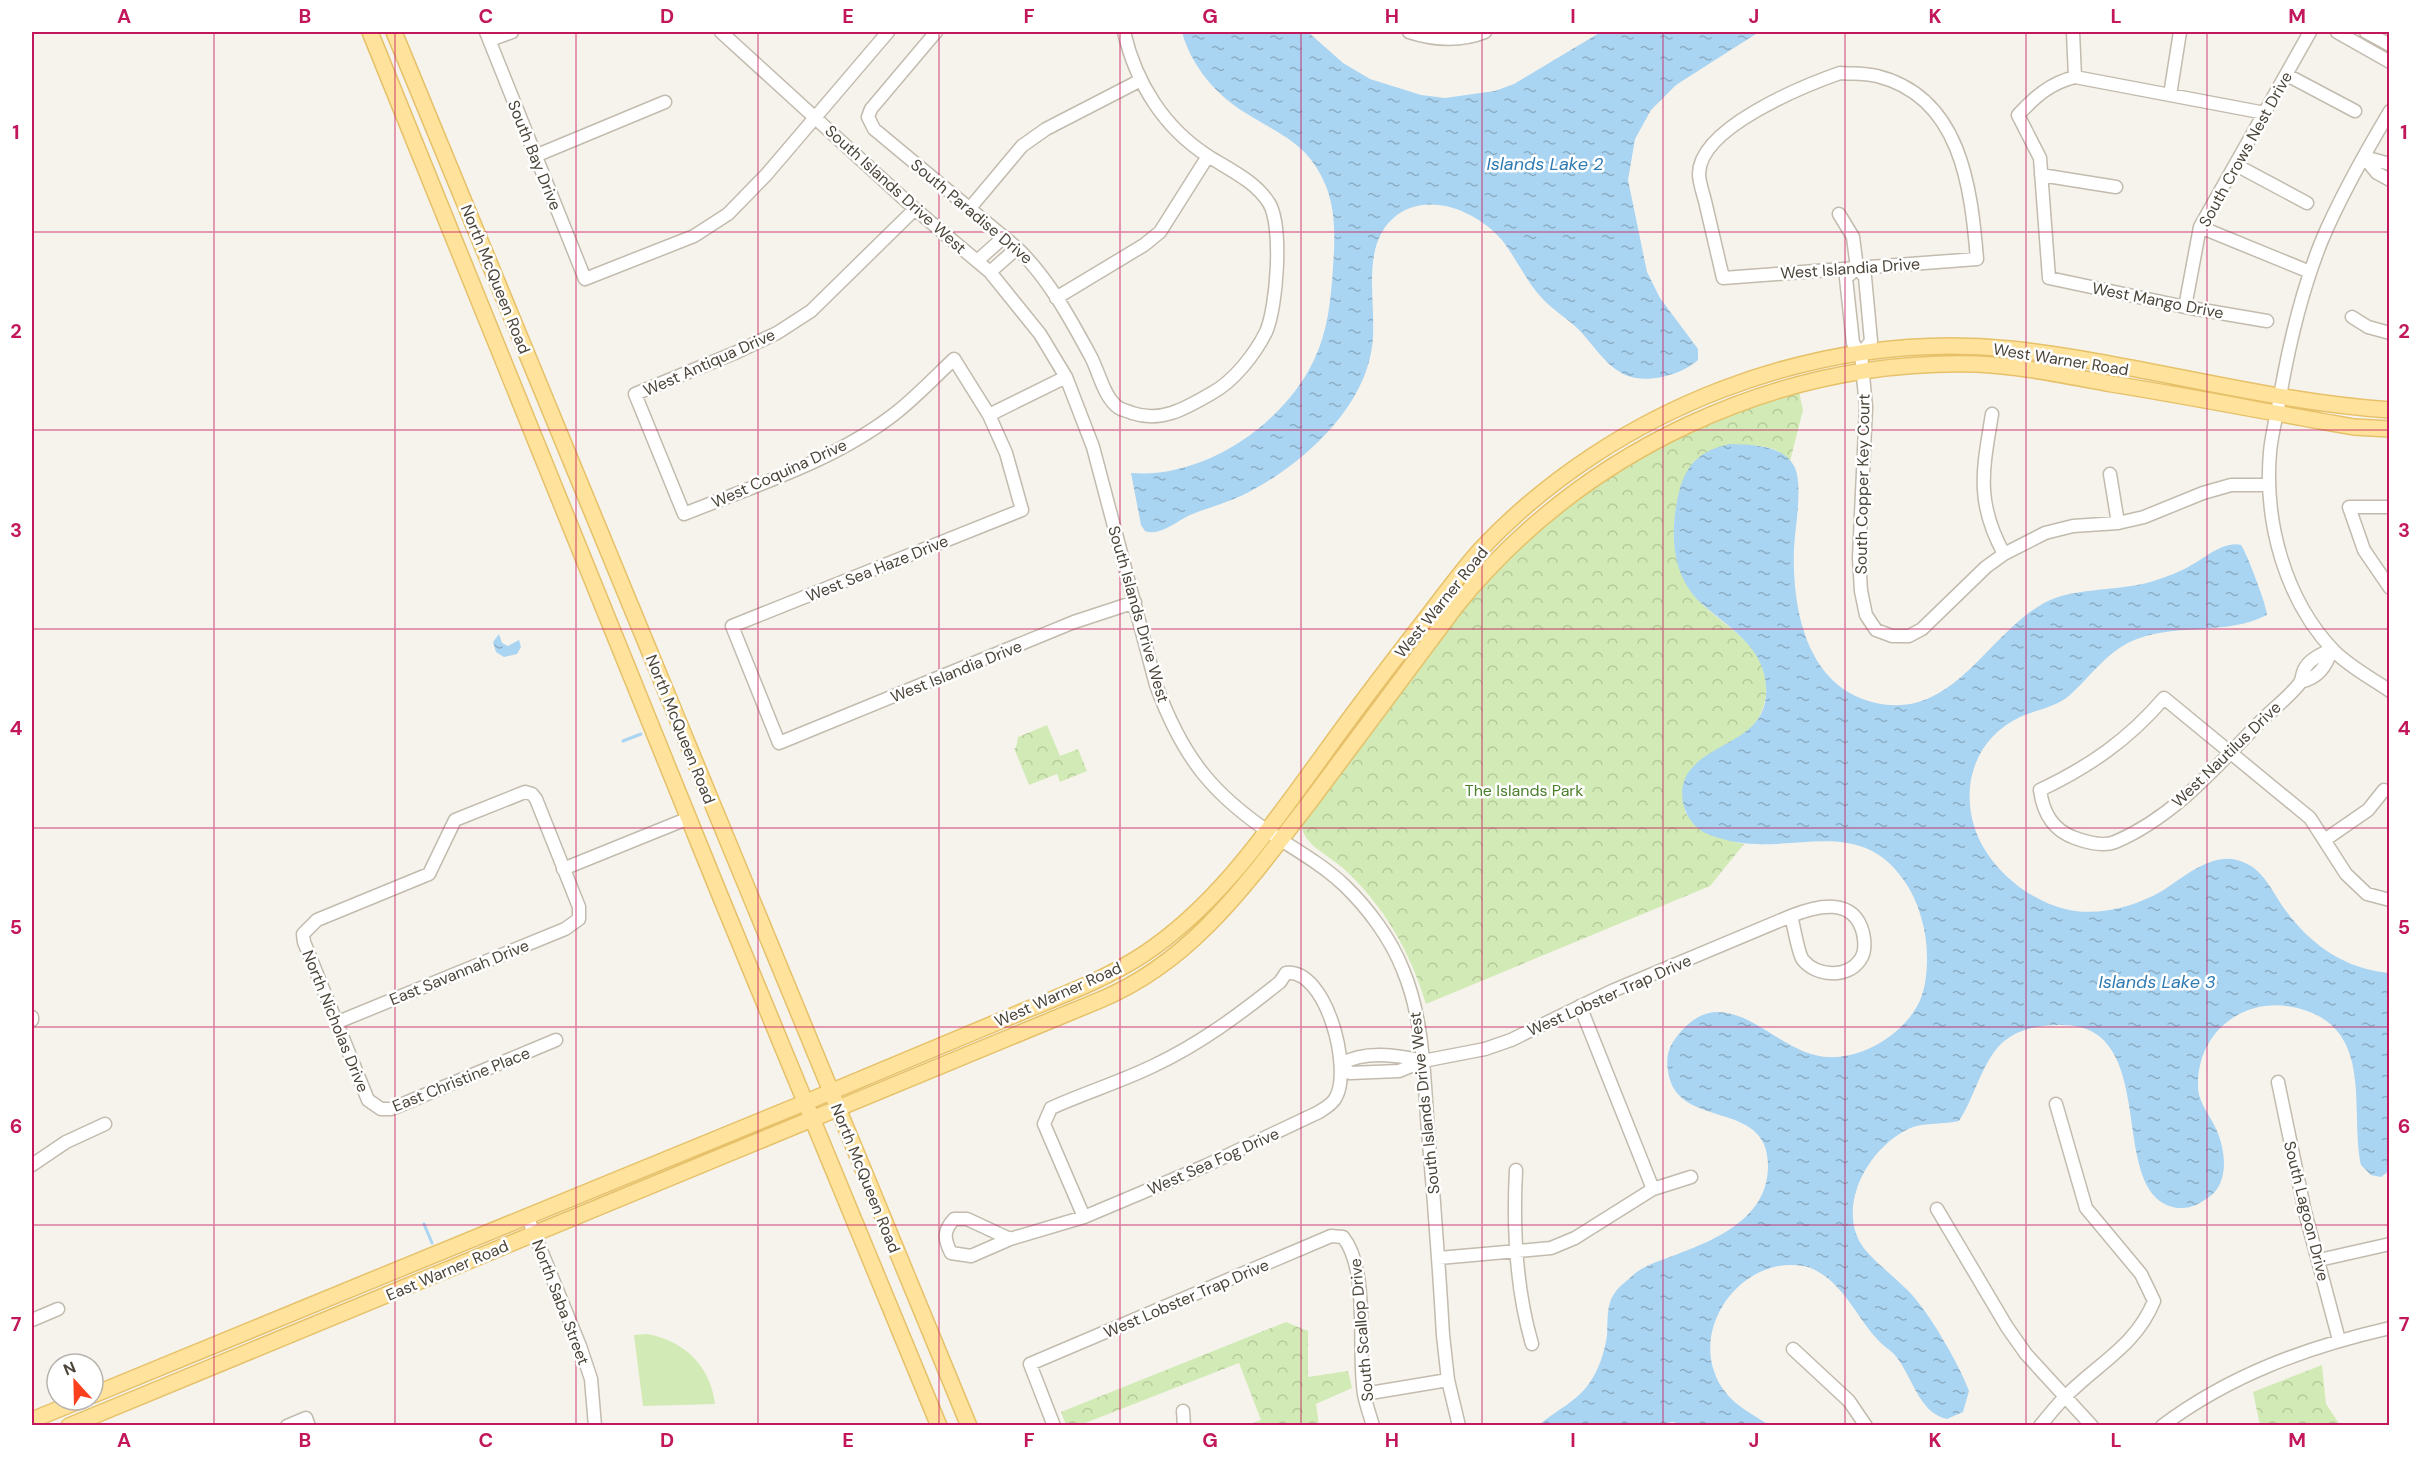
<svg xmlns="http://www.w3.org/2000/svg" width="2421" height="1457" font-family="'DM Sans',sans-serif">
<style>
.grass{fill:#d2eab5}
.park{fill:url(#park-crowns)}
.water{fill:url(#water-ripples)}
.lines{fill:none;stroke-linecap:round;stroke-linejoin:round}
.stream{stroke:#a9d4f2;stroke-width:3}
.minor-casing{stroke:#c2bbae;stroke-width:15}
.major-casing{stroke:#e6c16a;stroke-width:18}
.minor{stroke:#fff;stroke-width:12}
.major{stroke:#ffe39c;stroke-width:15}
.grid{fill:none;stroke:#c2185b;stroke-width:1.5;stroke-opacity:0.55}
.labels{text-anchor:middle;stroke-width:5;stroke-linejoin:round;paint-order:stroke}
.street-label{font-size:16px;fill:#4b4439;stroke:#fff}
.park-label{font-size:16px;fill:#4a7f2a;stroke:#fff}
.water-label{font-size:18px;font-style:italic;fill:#2e7ab2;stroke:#fff}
.neatline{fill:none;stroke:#c2185b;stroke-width:2}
.grid-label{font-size:20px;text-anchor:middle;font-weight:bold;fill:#c2185b}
</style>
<defs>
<pattern id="park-crowns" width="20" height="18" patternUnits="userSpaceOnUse" patternTransform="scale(1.5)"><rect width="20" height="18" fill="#d2eab5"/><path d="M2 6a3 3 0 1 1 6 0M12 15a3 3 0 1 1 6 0" fill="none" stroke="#b6ca9c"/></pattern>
<pattern id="water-ripples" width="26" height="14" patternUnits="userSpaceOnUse" patternTransform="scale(1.5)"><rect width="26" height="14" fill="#a9d4f2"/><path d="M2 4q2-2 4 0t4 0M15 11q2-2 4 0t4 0" fill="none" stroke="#8caec5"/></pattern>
</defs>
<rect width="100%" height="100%" fill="#f6f3ec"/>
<path class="grass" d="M647 1334C685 1341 710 1366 715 1404L643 1406 634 1335Z"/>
<path class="park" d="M1799 392 1803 410 1790 461 1776 450 1763 446 1679 493C1672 528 1670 550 1686 582 1706 624 1767 634 1766 689 1766 705 1760 719 1749 730 1733 747 1709 754 1692 769L1685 812C1701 833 1719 838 1744 844L1710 886 1426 1004C1410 951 1384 906 1343 868 1330 856 1300 843 1302 823L1481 587C1572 488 1672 431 1799 392Z
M1047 725 1060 756 1078 749 1087 771 1060 782 1057 774 1029 785 1014 748H1016L1018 737Z
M1286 1322 1308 1331V1377L1348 1371 1352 1388 1316 1404 1319 1425H1248L1261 1420 1239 1363 1080 1425H1066L1061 1412Z
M2322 1365 2326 1404 2340 1425H2260L2253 1392Z"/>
<path class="water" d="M1182 32H1308L1343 63 1370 79 1421 95 1445 98 1495 91 1514 84 1601 32H1759L1676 85 1651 110 1635 139 1628 180 1647 272 1660 298 1698 349V360C1688 369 1675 374 1662 377 1618 386 1606 360 1581 332 1569 319 1552 310 1540 296 1525 279 1516 258 1502 240 1478 212 1430 191 1397 215 1356 246 1380 310 1371 353 1360 412 1301 465 1249 492 1230 502 1210 507 1190 515 1177 521 1159 537 1145 531L1141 525 1131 473C1204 479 1284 424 1314 360 1328 331 1331 299 1333 267 1335 240 1336 212 1326 186 1308 142 1280 135 1244 112 1215 94 1191 65 1182 32Z
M1730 444C1751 445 1784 444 1795 468 1803 487 1795 527 1794 549 1792 608 1806 685 1872 702 1952 723 1985 636 2044 603 2069 590 2097 591 2124 587 2144 585 2162 579 2180 571 2199 564 2221 540 2241 545 2246 551 2267 606 2267 615 2225 636 2179 623 2137 639 2109 649 2091 676 2070 695 2056 707 2036 710 2020 717 1976 738 1960 784 1975 829 1988 867 2026 899 2065 909 2097 917 2134 907 2162 891 2183 878 2210 853 2237 860 2264 867 2271 891 2286 911 2312 946 2346 969 2389 973V1171L2381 1177 2371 1175 2361 1165C2350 1111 2373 1034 2307 1011 2253 991 2197 1026 2198 1086 2198 1103 2211 1116 2217 1131 2226 1152 2229 1183 2209 1197 2201 1203 2190 1209 2180 1208 2101 1201 2167 1020 2058 1025 2039 1025 2018 1029 2003 1042 1982 1061 1975 1097 1959 1121 1945 1124 1925 1123 1913 1127 1872 1143 1836 1202 1861 1244 1871 1260 1899 1280 1913 1296 1932 1318 1959 1364 1969 1391L1963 1412 1947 1419C1918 1413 1912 1374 1894 1354 1889 1349 1882 1345 1877 1339 1856 1316 1843 1283 1813 1269 1805 1265 1795 1265 1787 1265 1728 1269 1686 1343 1726 1393 1736 1406 1755 1416 1769 1425L1684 1426 1673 1422 1650 1426 1539 1425C1555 1411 1578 1401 1590 1382 1599 1369 1605 1351 1607 1335 1608 1322 1606 1305 1614 1294 1618 1287 1627 1281 1632 1276 1643 1266 1656 1262 1670 1257 1712 1241 1767 1221 1768 1167 1770 1097 1676 1132 1668 1071 1666 1060 1668 1048 1675 1039 1721 975 1767 1043 1815 1055 1852 1065 1898 1039 1916 1008 1925 994 1927 974 1927 958 1927 931 1919 901 1903 879 1857 815 1794 855 1730 841 1720 838 1708 836 1699 829 1681 815 1676 786 1691 769 1715 741 1763 739 1766 695 1769 649 1730 629 1701 603 1670 574 1670 530 1679 492 1686 464 1701 450 1730 444Z
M499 634 502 643 508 646 519 640 521 647 517 654 504 657 496 652 493 642Z"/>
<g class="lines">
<path class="stream" d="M623 741 641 734
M424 1224 432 1243"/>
<defs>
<path id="minor" d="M486 32 585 279 694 236 728 214 766 175 888 32
M721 32 915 209 990 272 1040 334 1066 377 1093 447 1156 685C1183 759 1214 797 1281 840 1303 854 1325 867 1344 885 1368 908 1391 939 1403 970 1424 1020 1424 1078 1428 1131 1434 1199 1439 1266 1443 1335L1448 1380 1459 1426
M936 32 871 109 868 117 874 129 1017 248C1048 278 1070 318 1091 357 1099 372 1104 398 1119 408 1122 410 1128 411 1132 413 1162 423 1186 408 1212 393 1234 381 1255 354 1266 332 1277 307 1283 226 1269 203 1255 181 1230 170 1208 156 1164 128 1136 83 1124 32
M1409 32C1434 40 1460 42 1485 32
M2073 32 2075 77
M2337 32 2390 62
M2366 32 2390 45
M490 40 512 32
M1840 73C1852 74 1865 73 1877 76 1961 97 1971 187 1977 259L1723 278C1717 252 1711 226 1705 201 1703 193 1699 182 1699 174 1699 128 1803 86 1840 73Z
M2287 75 2355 111
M2170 95 2180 32
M2390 111C2365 153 2341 195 2322 240 2303 287 2291 336 2282 385 2279 408 2272 430 2270 452 2264 522 2285 600 2334 651 2350 667 2371 678 2390 691
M2265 113 2075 77C2050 83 2035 97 2018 115L2040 158 2049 278 2185 307 2267 321
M535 156 665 102
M2364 157 2377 173 2390 180
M2364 157 2390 164
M2236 165 2307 203
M2041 175 2116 187
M970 208 1022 146 1046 129 1141 80
M915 209 811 311 777 333 737 352 635 394 684 514C756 485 835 461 897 412 917 396 936 376 954 359L989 415 1006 453 1022 510 732 626 779 743 1074 622 1135 602
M1839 214 1853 237 1857 268 1865 277 1871 341 1861 354
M2200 227 2310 272
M977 261 1004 237
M1857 268 1846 278 1853 343 1861 354 1866 407 1859 558 1861 591 1866 615 1876 630 1892 636H1909L1922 629 1986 567 2004 554 2045 533 2073 526 2118 523 2144 517 2203 493 2231 485H2269
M990 272 1017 248
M1056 298 1144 245 1160 232 1208 156
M2185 307 2200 227 2310 32
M2352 317 2368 327 2390 333
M1992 414C1983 470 1975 501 2004 554
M989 415 1066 377
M2110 474 2118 523
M2390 507H2349L2364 550 2390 588
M2332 649C2322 654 2309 659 2304 670 2302 674 2302 679 2300 683 2289 697 2273 709 2261 721 2217 766 2174 817 2115 842 2103 847 2086 842 2075 838 2052 830 2043 812 2040 790 2089 767 2129 739 2164 698L2310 818 2346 874 2367 894 2390 900
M2300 682C2319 678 2326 666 2332 649
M2326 839 2368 810 2384 790
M563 869 689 818
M1580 1006 1653 1189
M32 1017V1020
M338 1022 565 929 579 919V907L536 799 532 794 525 792 455 820 429 874 317 920 303 934 304 942 368 1100 381 1109H391L556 1040
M1423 1061C1397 1055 1365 1050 1341 1064L1350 1073 1399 1071 1423 1061 1485 1049 1511 1040 1612 991 1791 916C1818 905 1854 897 1863 933 1865 942 1866 952 1860 960 1847 979 1816 976 1803 960 1798 954 1794 926 1791 916
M2278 1082 2305 1212 2339 1340
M32 1165 66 1142 105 1124
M1516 1170C1513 1227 1516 1289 1532 1344
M1937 1209 2007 1327 2026 1354 2092 1426
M527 1216 580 1346 591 1379 595 1426
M1010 1239 967 1219H954C943 1231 944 1239 951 1253L971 1256 1010 1239 1084 1217 1205 1166 1319 1112C1325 1108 1333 1104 1336 1097 1352 1068 1326 968 1286 973L1280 982C1240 1014 1200 1044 1153 1066 1120 1082 1084 1093 1051 1108L1044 1124 1084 1217
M1439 1258 1551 1248 1575 1238 1653 1189 1691 1177
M2319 1260 2390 1244
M32 1320 58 1309
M1793 1349 1849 1401 1866 1426
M1364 1394 1448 1380
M1183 1411 1184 1426
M287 1426 306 1418 309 1426
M1054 1426 1030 1364 1331 1236 1343 1237C1370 1271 1357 1350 1364 1394 1366 1405 1370 1415 1373 1426
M2040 1426C2048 1416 2056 1406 2065 1397 2097 1364 2136 1346 2154 1301L2141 1274 2086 1208 2056 1104
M2162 1426C2230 1375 2307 1347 2390 1328"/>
<path id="major" d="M370 32 721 898 939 1426
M394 32 969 1426
M93 1395C330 1298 567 1199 804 1103 874 1074 943 1045 1012 1016 1057 997 1103 981 1144 954 1218 905 1269 829 1321 758 1354 712 1389 666 1424 621 1443 597 1461 571 1482 548 1614 409 1818 329 2010 349 2138 363 2261 401 2390 410
M32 1420 81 1400
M69 1426 1100 1000C1194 961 1249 880 1309 803 1358 738 1407 672 1456 606 1582 451 1775 359 1976 364 2022 366 2067 376 2112 384 2193 397 2273 413 2354 427L2390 429"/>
</defs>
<use href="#minor" class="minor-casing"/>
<use href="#major" class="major-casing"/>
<use href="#minor" class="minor"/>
<use href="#major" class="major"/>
</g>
<path class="grid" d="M214 32V1426M395 32V1426M576 32V1426M758 32V1426M939 32V1426M1120 32V1426M1301 32V1426M1482 32V1426M1663 32V1426M1845 32V1426M2026 32V1426M2207 32V1426M32 232H2390M32 430H2390M32 629H2390M32 828H2390M32 1027H2390M32 1225H2390"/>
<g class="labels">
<g class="street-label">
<text transform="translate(2245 149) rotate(-61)" y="6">South Crows Nest Drive</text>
<text transform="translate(535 155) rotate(68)" y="6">South Bay Drive</text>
<text transform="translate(896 189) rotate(42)" y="6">South Islands Drive West</text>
<text transform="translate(972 211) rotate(40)" y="6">South Paradise Drive</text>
<text transform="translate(1850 268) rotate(-4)" y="6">West Islandia Drive</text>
<text transform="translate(496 279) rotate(68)" y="6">North McQueen Road</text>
<text transform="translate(2158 300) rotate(11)" y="6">West Mango Drive</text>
<text transform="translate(2061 359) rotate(9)" y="6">West Warner Road</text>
<text transform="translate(709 362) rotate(-24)" y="6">West Antiqua Drive</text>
<text transform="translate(779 473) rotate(-24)" y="6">West Coquina Drive</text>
<text transform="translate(1862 484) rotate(-89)" y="6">South Copper Key Court</text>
<text transform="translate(877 568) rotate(-22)" y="6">West Sea Haze Drive</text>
<text transform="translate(1441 602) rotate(-51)" y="6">West Warner Road</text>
<text transform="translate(1139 614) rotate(74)" y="6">South Islands Drive West</text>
<text transform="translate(956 671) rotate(-22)" y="6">West Islandia Drive</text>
<text transform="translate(681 729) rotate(68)" y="6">North McQueen Road</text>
<text transform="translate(2226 754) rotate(-44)" y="6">West Nautilus Drive</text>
<text transform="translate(459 972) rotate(-22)" y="6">East Savannah Drive</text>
<text transform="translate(1058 994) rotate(-24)" y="6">West Warner Road</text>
<text transform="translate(1609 995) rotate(-24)" y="6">West Lobster Trap Drive</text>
<text transform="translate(336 1021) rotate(68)" y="6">North Nicholas Drive</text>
<text transform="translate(461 1079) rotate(-22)" y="6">East Christine Place</text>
<text transform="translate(1424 1103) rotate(-96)" y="6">South Islands Drive West</text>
<text transform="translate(1213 1161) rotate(-24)" y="6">West Sea Fog Drive</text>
<text transform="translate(866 1178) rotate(68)" y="6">North McQueen Road</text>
<text transform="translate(2307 1211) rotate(76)" y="6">South Lagoon Drive</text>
<text transform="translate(447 1270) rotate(-23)" y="6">East Warner Road</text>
<text transform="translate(1186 1298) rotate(-23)" y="6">West Lobster Trap Drive</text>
<text transform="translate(561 1302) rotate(69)" y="6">North Saba Street</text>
<text transform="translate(1361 1330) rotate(-95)" y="6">South Scallop Drive</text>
</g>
<g class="park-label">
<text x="1524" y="796">The Islands Park</text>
</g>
<g class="water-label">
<text x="1545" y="170">Islands Lake 2</text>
<text x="2157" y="988">Islands Lake 3</text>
</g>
</g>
<rect width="2421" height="1457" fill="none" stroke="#ffffff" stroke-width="66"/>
<g transform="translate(75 1382) rotate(338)"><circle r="28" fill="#ffffff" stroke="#b7b4b0" stroke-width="1.5"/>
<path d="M0-4.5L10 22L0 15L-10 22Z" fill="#fc3f1d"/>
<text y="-9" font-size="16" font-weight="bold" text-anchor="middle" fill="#4b4439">N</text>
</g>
<rect x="33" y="33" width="2355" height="1391" class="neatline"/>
<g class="grid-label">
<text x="124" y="23">A</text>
<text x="305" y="23">B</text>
<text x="486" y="23">C</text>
<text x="667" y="23">D</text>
<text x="848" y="23">E</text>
<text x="1029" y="23">F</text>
<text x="1210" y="23">G</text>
<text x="1392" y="23">H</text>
<text x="1573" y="23">I</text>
<text x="1754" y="23">J</text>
<text x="1935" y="23">K</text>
<text x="2116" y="23">L</text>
<text x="2297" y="23">M</text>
<text x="16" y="139">1</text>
<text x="2404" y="139">1</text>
<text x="16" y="338">2</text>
<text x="2404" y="338">2</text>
<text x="16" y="537">3</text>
<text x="2404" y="537">3</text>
<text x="16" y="735">4</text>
<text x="2404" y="735">4</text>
<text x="16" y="934">5</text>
<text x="2404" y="934">5</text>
<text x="16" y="1133">6</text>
<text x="2404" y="1133">6</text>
<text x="16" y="1331">7</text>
<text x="2404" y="1331">7</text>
<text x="124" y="1447">A</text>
<text x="305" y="1447">B</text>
<text x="486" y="1447">C</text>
<text x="667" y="1447">D</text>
<text x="848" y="1447">E</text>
<text x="1029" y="1447">F</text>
<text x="1210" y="1447">G</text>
<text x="1392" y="1447">H</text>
<text x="1573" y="1447">I</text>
<text x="1754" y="1447">J</text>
<text x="1935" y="1447">K</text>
<text x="2116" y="1447">L</text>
<text x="2297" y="1447">M</text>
</g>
</svg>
